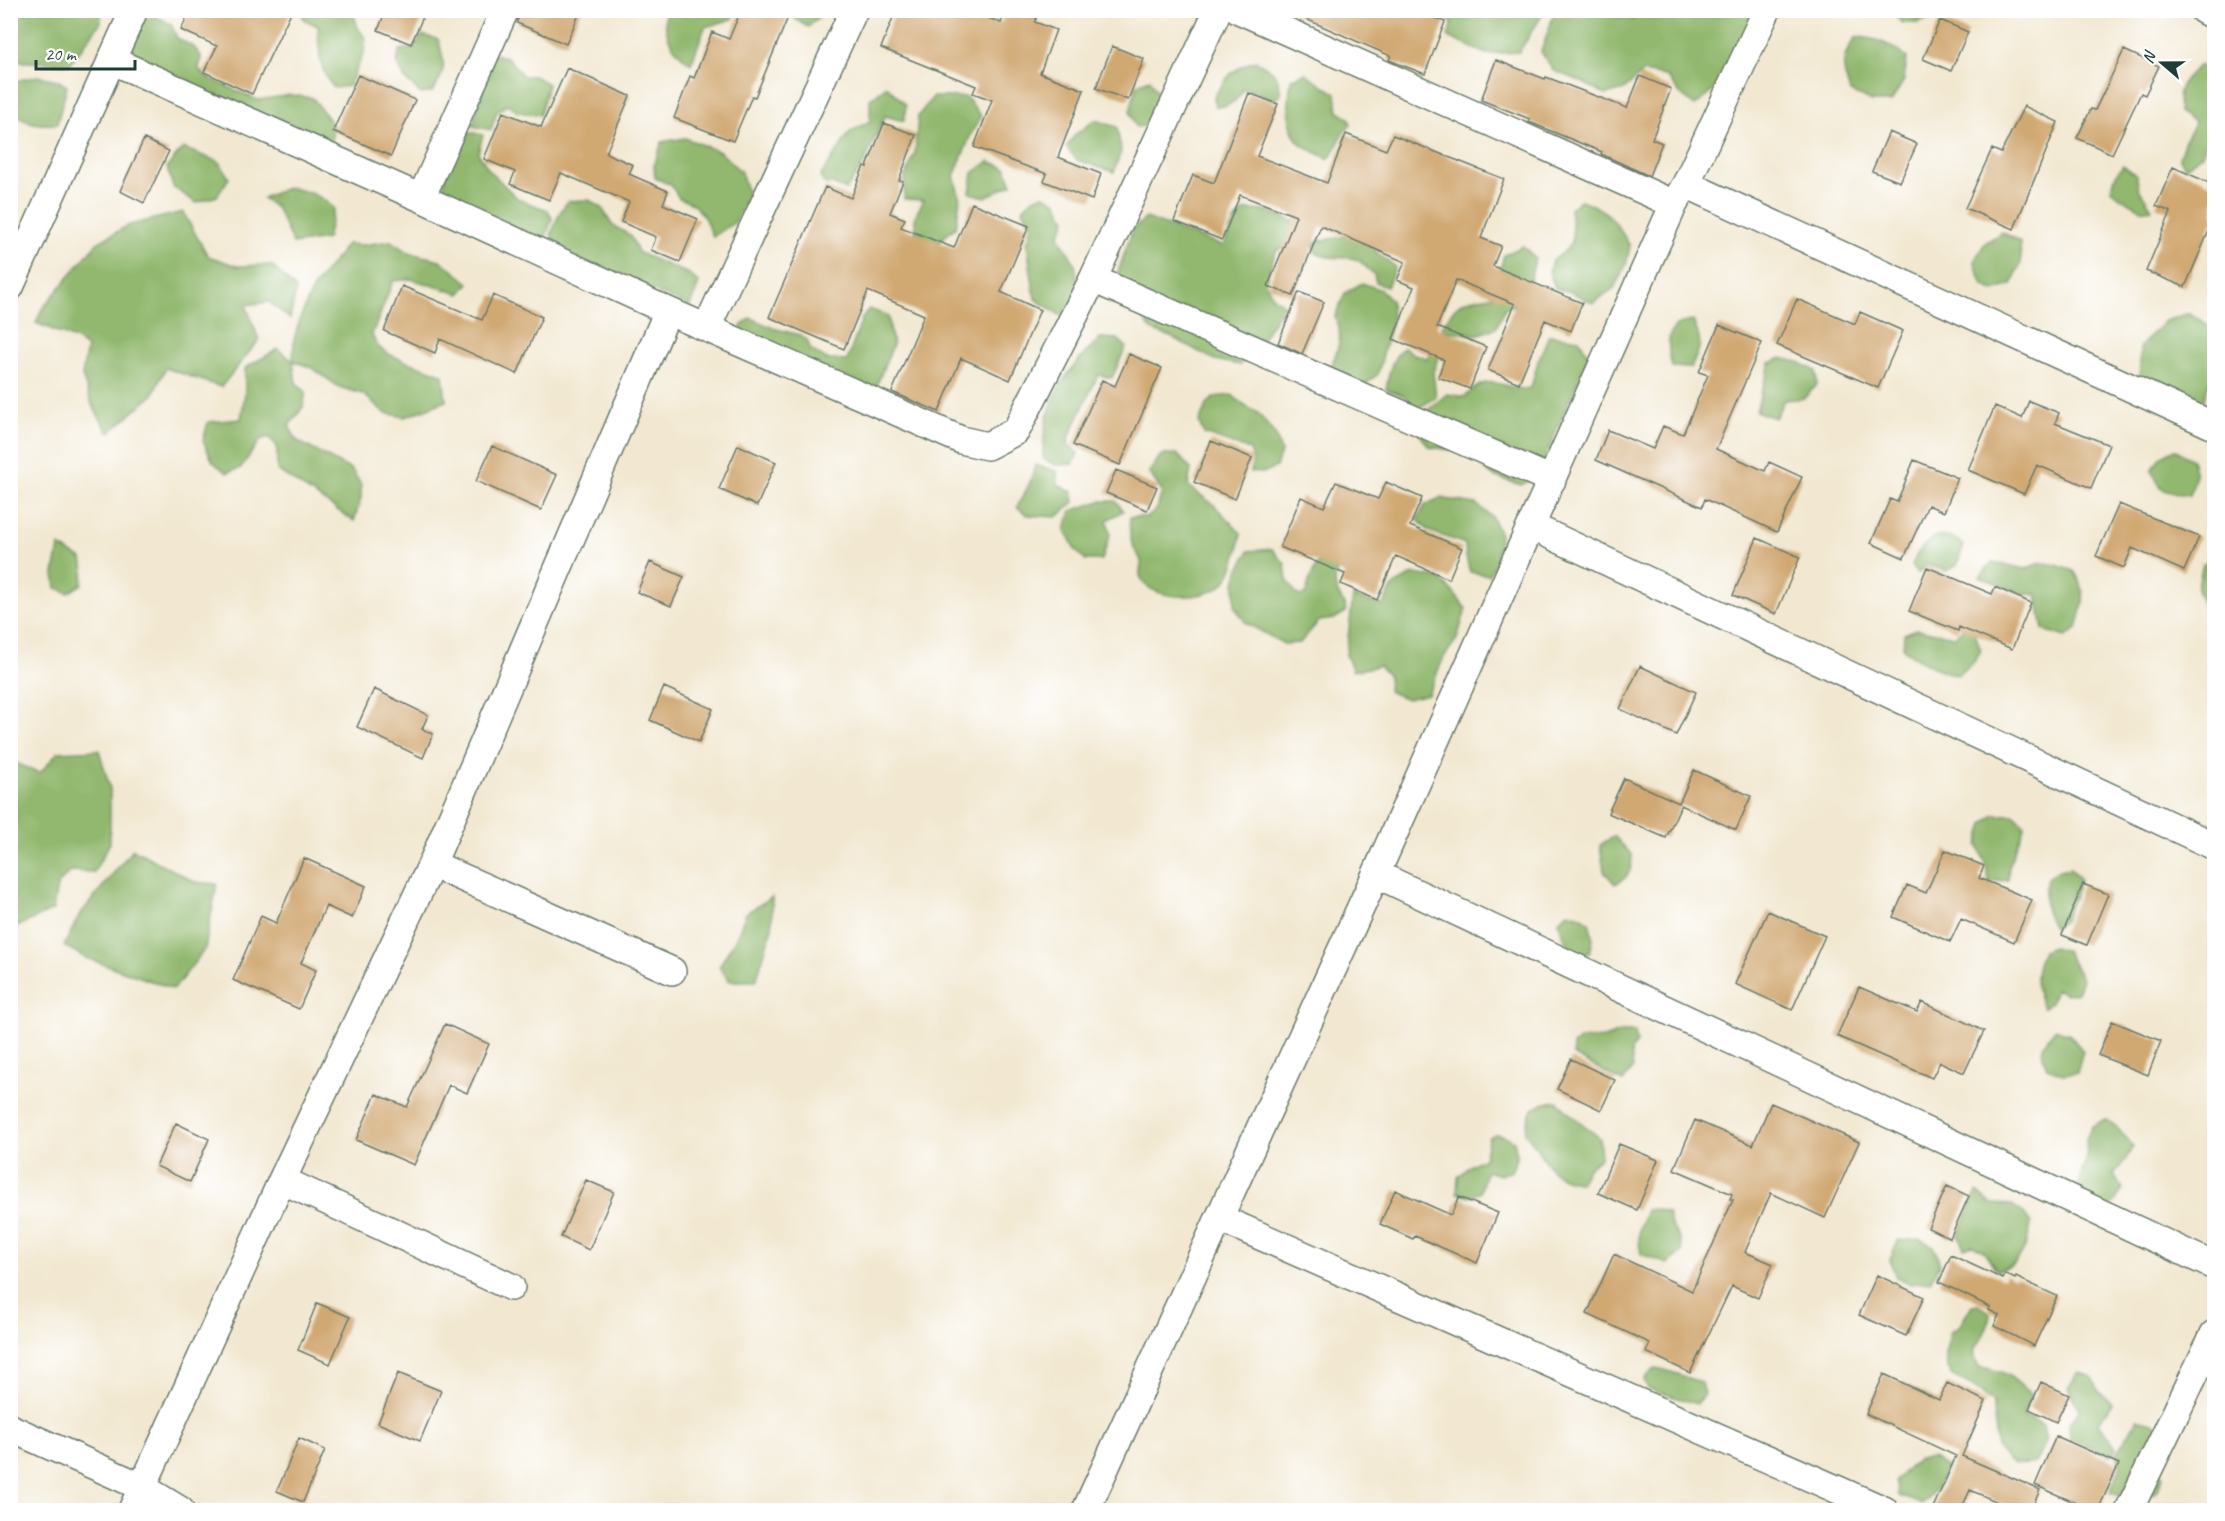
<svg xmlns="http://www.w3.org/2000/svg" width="2225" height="1521" font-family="Caveat,sans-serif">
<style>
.forest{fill:#91b86e;stroke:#587a51;stroke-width:1.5}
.building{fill:#d0a872}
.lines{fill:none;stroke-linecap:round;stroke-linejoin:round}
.minor-casing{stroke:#69796b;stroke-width:30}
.minor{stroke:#fff;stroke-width:27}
</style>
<rect width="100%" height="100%" fill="#fff"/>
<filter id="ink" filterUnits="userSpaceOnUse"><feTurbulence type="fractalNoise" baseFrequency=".0167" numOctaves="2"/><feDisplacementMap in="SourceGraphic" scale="12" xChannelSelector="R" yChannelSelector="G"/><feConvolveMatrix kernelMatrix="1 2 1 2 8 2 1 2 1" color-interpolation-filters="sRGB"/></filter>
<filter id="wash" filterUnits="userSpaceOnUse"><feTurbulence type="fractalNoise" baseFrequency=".008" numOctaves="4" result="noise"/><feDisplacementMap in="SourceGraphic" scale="24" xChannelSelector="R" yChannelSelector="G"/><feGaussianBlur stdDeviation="1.35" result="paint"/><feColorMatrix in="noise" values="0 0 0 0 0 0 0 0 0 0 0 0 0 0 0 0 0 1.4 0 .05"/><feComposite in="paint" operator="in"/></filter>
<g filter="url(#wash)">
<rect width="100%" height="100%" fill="#f2e8d1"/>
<path class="forest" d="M11 10 101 11V22L70 64 11 61Z
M300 11H353L358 28 366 39 364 52 349 86 334 88C318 70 319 49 318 26L305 20Z
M665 11V10L733 11V19L705 27 691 64C671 49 664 36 665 11Z
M795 11H823V14L808 27 795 19Z
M1437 11H1545L1519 52 1486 54 1448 37 1452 23Z
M1555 11H1597L1613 16 1633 20 1637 11H1761L1723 82 1695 106 1680 94 1666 76 1643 72 1624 90 1606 95 1582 82 1554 71 1541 52Z
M1890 11H1935L1933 18 1917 23H1903Z
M155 16 171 24 177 38 194 47 201 56 199 70 208 78 258 100 291 95 313 98 332 124V147L135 62 131 39 140 20Z
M422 35 438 39C445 62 447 72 432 92L421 94 405 79 397 62 400 50 414 48Z
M1856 37C1879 38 1889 44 1907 58L1904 80 1891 102H1872L1850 92C1842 67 1839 60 1856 37Z
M493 54 507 57 523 76H535L548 84 540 115 518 112 508 104 497 112 491 130 472 126Z
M1256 61C1275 71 1278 74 1281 95L1273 100 1255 91 1244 89C1236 101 1232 106 1216 107L1214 97C1225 79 1234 66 1256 61Z
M2199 65 2214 70V128L2212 127 2202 154 2186 167 2179 158 2185 140 2195 122 2179 112C2176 86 2181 83 2199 65Z
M1305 73 1336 94 1338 112 1349 118 1351 125C1336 137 1341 148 1328 159 1322 155 1306 148 1302 145 1284 130 1289 99 1291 79Z
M38 76 57 80 67 86 57 124C41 125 18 125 11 106 9 100 10 89 11 82Z
M1150 79 1160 97 1163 116 1150 125 1136 127 1130 112 1137 84Z
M887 86 906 105 904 121 885 116 865 161 846 190 832 184H825L820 177 850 132 870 121V99Z
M933 97H966L981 116 972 132 954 176 960 198 956 227 941 239 931 258 916 243 915 216 924 200 904 199 905 177 915 153 918 116Z
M1095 120 1117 127 1121 151 1114 172 1077 160 1066 147 1076 134Z
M470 132 483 135 478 153 489 170 518 199 548 210 552 219 543 244 441 202 446 172Z
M685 138 720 152 741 172 748 195 735 222 713 237 704 217 693 204 679 198 671 185 655 178 654 165 662 142Z
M183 148 219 162 229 178 217 196 196 203 173 187 167 167Z
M989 161 1006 168 1012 184 985 197 970 193 973 173Z
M2123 165 2136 175 2139 189 2152 209H2141L2121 198 2111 189 2116 175Z
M287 188C307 190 320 195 334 208L327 239 293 244 277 209 263 198Z
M1044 195 1057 202 1066 220 1059 236 1075 264 1079 288 1066 319 1035 299 1027 244 1032 227 1023 209 1033 198Z
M589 200 602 208 612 225 630 235 639 253 689 274 699 283 690 306 563 253 551 235 559 214 568 201Z
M1581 200C1611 212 1614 219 1630 246L1626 265 1614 288 1593 303 1571 292 1555 288 1549 271 1552 261C1578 244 1573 236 1570 208Z
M1246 210 1268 211 1293 221 1297 229 1294 242 1276 251 1265 282 1273 297 1284 305 1254 351 1240 365 1215 360 1171 337 1153 331 1118 288 1117 275 1127 246 1133 229 1146 218 1223 246 1235 219Z
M183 212 208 256 237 266 271 265 296 289 290 319 269 302 246 305 259 340 221 387 166 368 152 396 109 433 93 407 82 376 87 347 75 339 36 323 42 309 97 243 129 225Z
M1383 230 1375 251 1395 267 1387 287 1376 282 1374 274C1366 270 1364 261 1355 259 1340 255 1331 261 1316 253L1313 246 1318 241Z
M2002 232 2020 242 2021 263 2012 285 1994 291 1983 285 1974 261 1985 243Z
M391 241 409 253 440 260 469 283 460 294 411 279 393 281 372 335C374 340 376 345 380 348 396 361 424 366 443 375L446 401 405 417 385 413 363 394 339 387 312 368 293 361 296 383 306 392 303 407 289 426 297 441 352 470 361 485V498L354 521 277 470V446L268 437 260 440 241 468 227 473 213 462 203 441 208 422 241 419 245 393V368L278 349 293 361 294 339 300 319 313 288 347 244 363 245Z
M1523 246 1535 258 1526 301 1505 308 1496 328 1477 335 1441 330C1456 300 1462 300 1493 296L1504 255Z
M1362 283 1381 290 1391 300 1392 319 1378 374 1361 388 1329 371C1337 353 1345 335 1335 317L1345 293Z
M869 309 888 316 893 345 869 404 741 345V326L751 318 773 328 800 335 807 340 811 350 827 360 847 361 863 316Z
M2190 313 2214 329V370L2202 405 2177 413 2140 397V347L2165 321Z
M1693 321C1703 343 1701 347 1691 368L1672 367C1669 354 1664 333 1678 325 1681 322 1689 322 1693 321Z
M1549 335 1579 339 1589 356 1565 410 1538 476 1521 485 1493 476 1471 456 1452 450 1429 447 1419 433 1424 413 1447 394 1465 397C1493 367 1501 393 1531 388L1538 361Z
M1100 338 1118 339 1126 347 1112 378 1098 375 1070 435 1068 444 1078 453 1073 464 1056 465 1043 459C1042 404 1062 375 1100 338Z
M1443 345 1433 372 1436 397 1422 406H1413L1404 396 1386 389C1389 373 1391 358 1404 347L1415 355 1427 358 1434 346Z
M1781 358 1799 362 1816 371 1817 385 1804 398 1784 400 1775 418 1756 411 1770 363Z
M1232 395 1245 406 1258 413 1276 436 1281 452 1276 467 1263 473 1251 472 1253 460 1250 450 1204 434 1199 423 1206 406 1214 397Z
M2175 449 2192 460 2196 474 2190 495C2166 492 2161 494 2152 470L2160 457Z
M1177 454 1191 469 1188 486 1213 504 1241 533C1239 548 1234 574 1222 585 1205 601 1147 602 1140 575 1139 570 1142 565 1141 561 1140 557 1136 552 1134 548 1129 538 1129 528 1130 517H1148L1157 509 1162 492 1149 472 1161 455Z
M1035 465 1057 471 1058 485 1072 492 1074 502 1057 517 1027 515 1017 507C1024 493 1033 481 1035 465Z
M1440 498 1476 504 1492 517 1500 534 1496 561 1489 575 1470 572 1466 557 1465 544 1429 531 1417 519 1425 505Z
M1100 501H1116L1123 511 1107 520 1110 534 1102 560H1085L1075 549 1065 530 1071 511Z
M1937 536 1953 538 1964 545 1957 565 1947 571 1927 565 1918 573 1912 566C1917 551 1924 544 1937 536Z
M59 546 82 559 84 570 82 584 68 593 56 588 54 574Z
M1272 549 1285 564 1287 580 1298 596 1306 594C1309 576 1316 565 1327 551L1341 555C1339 564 1334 576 1335 584 1336 595 1346 602 1346 612L1334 619 1319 621 1300 643 1284 644 1246 623 1235 607V583L1238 571 1249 551Z
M2214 556V606L2203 604 2197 589 2203 564Z
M1992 562 2026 569C2043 558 2055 565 2074 571 2089 594 2083 603 2077 629L2066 637 2043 630 2037 595 2021 593 1980 577Z
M1414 574 1438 578 1453 592 1466 609 1457 639 1444 657 1428 694 1407 699 1388 691 1389 676 1379 666 1353 671 1346 655 1353 596 1382 606 1394 585Z
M1972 626 1981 650 1974 662 1958 675C1937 671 1920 661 1903 649L1904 634 1916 629 1955 636 1964 628Z
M99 750 110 788V843L94 872 70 871 57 886 53 910 19 926 11 925V761L40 773 58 752Z
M1994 815H2015L2025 825 2009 865 2008 880 1989 882 1987 867 1978 845 1984 824Z
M1614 836 1632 855C1632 870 1629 878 1615 884L1604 871 1600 845Z
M133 849 195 882 217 884 205 949 174 989 86 958 64 946 79 916Z
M2070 868 2080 880 2064 921 2053 928C2043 911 2043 897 2047 878L2059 870Z
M772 897V928L756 981H730L719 967 737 936 746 913Z
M1568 912 1581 916 1589 922 1593 939 1590 952 1576 954 1565 939 1558 922Z
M2053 947 2066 951 2082 979 2077 992 2066 994 2056 989 2051 1002 2044 1008C2033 992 2034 968 2043 951Z
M2055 1029 2069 1034 2083 1051 2077 1072 2063 1074 2047 1068C2039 1049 2041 1045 2055 1029Z
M1620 1032H1635L1637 1043 1631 1050 1633 1068 1623 1082 1573 1055V1045L1579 1040 1604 1038Z
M1557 1101 1568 1112 1600 1138V1158L1588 1168 1580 1183C1574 1181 1566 1180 1561 1177 1545 1168 1538 1146 1525 1133 1530 1108 1532 1104 1557 1101Z
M2106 1119 2118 1128 2133 1146 2124 1162 2114 1174 2122 1188 2115 1203 2101 1212 2079 1203V1180L2087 1158 2086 1139 2092 1126Z
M1496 1134 1507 1137 1514 1141 1517 1155 1512 1170 1500 1175 1486 1171 1480 1193 1469 1196 1457 1193 1458 1177 1471 1165 1484 1158 1489 1137Z
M1977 1192 1992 1204 2012 1205 2024 1213 2031 1223C2027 1246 2022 1267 1996 1270L1985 1252 1973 1245 1964 1248 1958 1235Z
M1655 1209 1668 1213C1670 1233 1682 1233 1682 1252L1667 1264 1641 1254C1637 1238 1639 1226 1646 1210Z
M1920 1239 1934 1246 1940 1265 1930 1281 1911 1284 1896 1277 1890 1260 1898 1241Z
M1979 1304 1990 1313C1989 1318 1989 1324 1987 1328 1980 1345 1968 1345 1979 1367 2006 1371 2010 1375 2030 1394L2023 1415 2043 1425 2046 1442 2035 1463C2013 1467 2010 1465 1996 1447 1998 1432 1992 1418 1993 1403L1981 1392 1953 1376 1947 1366 1945 1354 1951 1331 1959 1327 1972 1305Z
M1655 1368C1671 1370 1685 1378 1701 1382L1704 1395 1697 1404 1648 1389 1644 1380Z
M2078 1373 2091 1376 2098 1390 2112 1403 2099 1423 2116 1448 2111 1455 2070 1439 2069 1424 2079 1410 2068 1388Z
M2136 1419 2153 1423 2167 1430 2156 1468 2163 1476 2155 1494 2138 1500 2110 1493 2121 1465 2116 1454C2122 1442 2132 1432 2136 1419Z
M1932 1458 1946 1467C1940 1483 1934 1493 1921 1504L1899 1496 1895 1481 1918 1459Z"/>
<g id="blocks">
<path class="building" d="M190 10H292L252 94 204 72 217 46 181 30Z
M386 10H426L411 44 378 30Z
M520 10H581L566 44 517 23Z
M741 10H791L755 97 752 96 733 141 674 118 690 76 694 78 712 32 729 39Z
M896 10H969L1001 23 1006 10H1039L1035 22 1056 30 1040 73 1084 90 1058 157 1101 174 1092 200 1044 181 1047 174 974 147 992 100 973 93 976 86 881 48Z
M1285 10H1415L1445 22 1425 74 1389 60 1391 56Z
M1940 20 1968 32 1951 71 1923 59Z
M1112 46 1144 59 1128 100 1096 88Z
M2124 50 2159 66 2145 95 2141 93 2112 154 2077 138 2091 109 2095 110Z
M1496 60 1545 79 1546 77 1627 108 1640 76 1671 89 1652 139 1662 143 1649 176 1601 154 1602 152 1529 122 1530 119 1481 100Z
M567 68 630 96 606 153 633 165 629 174 668 191 663 204 698 219 680 262 651 250 656 237 621 222 629 202 561 173 549 200 510 184 515 172 484 159 503 112 541 127Z
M358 75 415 100 391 156 333 131Z
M1249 93 1278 104 1257 156 1327 183 1346 134 1386 150 1393 135 1504 179 1481 238 1501 246 1493 266 1582 303 1571 331 1545 320 1519 383 1488 370 1515 304 1456 280 1437 327 1486 347 1470 389 1438 377 1444 360 1393 339 1414 287 1397 280 1405 262 1321 226 1293 296 1268 286 1296 216 1240 195 1222 240 1174 221 1193 175 1214 183Z
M2024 106 2058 122 2014 229 1965 208 1992 149 2001 153Z
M884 123 916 135 899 180 903 181 890 213 905 219 901 227 954 248 972 203 1029 226 1001 292 1040 310 1010 380 961 358 939 412 892 392 924 315 868 291 844 349 769 317 825 187 851 198 864 166 867 167Z
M1889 132 1917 144 1900 182 1872 171Z
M144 139 169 151 144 203 120 191Z
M2173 167 2214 185V219L2185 287 2146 271 2171 212 2156 206Z
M402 286 482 320 493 295 542 317 517 374 440 339 435 353 384 331Z
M1299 292 1324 302 1302 354 1278 343Z
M1797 299 1855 324 1860 312 1903 331 1878 388 1777 345Z
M1719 325 1762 343 1716 449 1765 471 1769 462 1802 477 1777 532 1705 499 1702 507 1596 460 1608 430 1653 449 1663 426 1683 434 1708 375 1699 372Z
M1129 354 1162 368 1120 465 1073 445 1102 380 1115 386Z
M2029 401 2059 413 2055 423 2109 445 2091 488 2037 465 2024 494 1968 470 1995 406 2022 418Z
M1211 441 1252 458 1235 499 1194 482Z
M738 445 776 462 757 506 719 489Z
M492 446 557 475 541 510 476 481Z
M1914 460 1958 478 1944 512 1928 505 1904 558 1871 543 1890 499 1897 502Z
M1116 470 1157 487 1147 510 1106 493Z
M1336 482 1378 499 1386 482 1422 498 1410 526 1462 548 1449 579 1396 556 1377 600 1341 584 1345 574 1280 547 1301 497 1324 507Z
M2119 504 2199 537 2184 571 2132 548 2124 568 2096 556Z
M1757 538 1800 557 1776 614 1733 595Z
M650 562 684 577 671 606 637 592Z
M1927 567 1992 594 1995 587 2031 603 2012 649 1959 627 1958 631 1909 611Z
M1640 666 1696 692 1676 735 1620 709Z
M664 687 713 709 699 742 650 720Z
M374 689 428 715 422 729 433 734 423 758 357 727Z
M1694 770 1751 796 1736 830 1681 805 1666 838 1608 813 1624 778 1679 803Z
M1945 850 1984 866 1979 878 2032 900 2014 942 1961 919 1950 942 1893 917 1907 885 1926 893Z
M304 858 366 886 352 918 326 906 301 963 316 970 299 1009 233 980 261 916 276 923Z
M2083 884 2108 894 2087 945 2062 935Z
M1768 911 1825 936 1792 1010 1735 984Z
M1859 987 1917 1012 1922 1002 1984 1031 1964 1073 1940 1062 1932 1078 1837 1036Z
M2112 1021 2161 1041 2148 1075 2098 1055Z
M445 1024 489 1044 467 1093 449 1085 414 1165 356 1140 376 1094 407 1107Z
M1571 1059 1615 1080 1601 1110 1557 1089Z
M1771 1103 1859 1142 1825 1218 1771 1193 1745 1252 1773 1264 1758 1298 1732 1286 1690 1373 1646 1352 1650 1343 1587 1314 1614 1254 1692 1291 1733 1200 1730 1199 1732 1194 1674 1169 1695 1120 1753 1145Z
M176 1123 209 1139 190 1182 156 1166Z
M1619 1144 1658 1160 1637 1210 1598 1193Z
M586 1180 614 1192 589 1250 561 1237Z
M1947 1186 1969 1196 1950 1238 1928 1228Z
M1395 1190 1451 1215 1459 1197 1498 1213 1477 1263 1415 1236 1413 1239 1380 1224Z
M1951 1255 2003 1279 2005 1274 2015 1279 2016 1277 2057 1296 2034 1346 1994 1326 1999 1315 1989 1310 1990 1307 1939 1282Z
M1877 1275 1924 1297 1906 1336 1859 1315Z
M317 1303 350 1317 330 1364 298 1350Z
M398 1373 441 1391 420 1441 378 1423Z
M1884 1374 1939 1400 1947 1383 1986 1401 1962 1456 2040 1490 2031 1510H2016L1970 1490 1961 1510H1932L1956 1456 1866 1414Z
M2041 1382 2069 1395 2056 1422 2029 1409Z
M2056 1436 2119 1464 2098 1510H2092L2035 1485Z
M299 1438 325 1450 303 1502 277 1491Z"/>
</g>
</g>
<g filter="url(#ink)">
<use href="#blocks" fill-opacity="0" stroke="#69796b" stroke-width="1.5"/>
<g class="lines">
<defs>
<path id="minor" d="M1239 10 1674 204
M2203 10 2214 16
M111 60 421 198 668 311 961 440 987 446 1016 431 1093 279 1218 10
M1686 184 2214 426
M421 198 505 10
M1093 279 1552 480
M10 287 134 10
M707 327 854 10
M1531 526 2214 846
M432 864 672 971
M1376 874 2214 1266
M282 1180 511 1287
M1219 1218 1884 1510
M10 1428 142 1487 180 1510
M132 1510 282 1180 432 864 668 311
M1086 1510 1376 874 1674 204 1686 184 1767 10
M2129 1510 2214 1334"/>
</defs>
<use href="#minor" class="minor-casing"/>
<use href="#minor" class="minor"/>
</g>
</g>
<rect width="2225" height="1521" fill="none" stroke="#fff" stroke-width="36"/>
<g transform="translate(2162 63) rotate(290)" stroke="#ffffff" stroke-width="4.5" paint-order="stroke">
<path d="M0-4.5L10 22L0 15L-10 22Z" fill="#1f3d34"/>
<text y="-9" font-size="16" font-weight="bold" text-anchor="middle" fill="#1f3d34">N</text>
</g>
<path d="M36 60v9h99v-9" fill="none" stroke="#1f3d34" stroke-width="3"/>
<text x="45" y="60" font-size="18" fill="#1f3d34" stroke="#ffffff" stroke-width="4.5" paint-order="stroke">20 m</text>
</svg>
